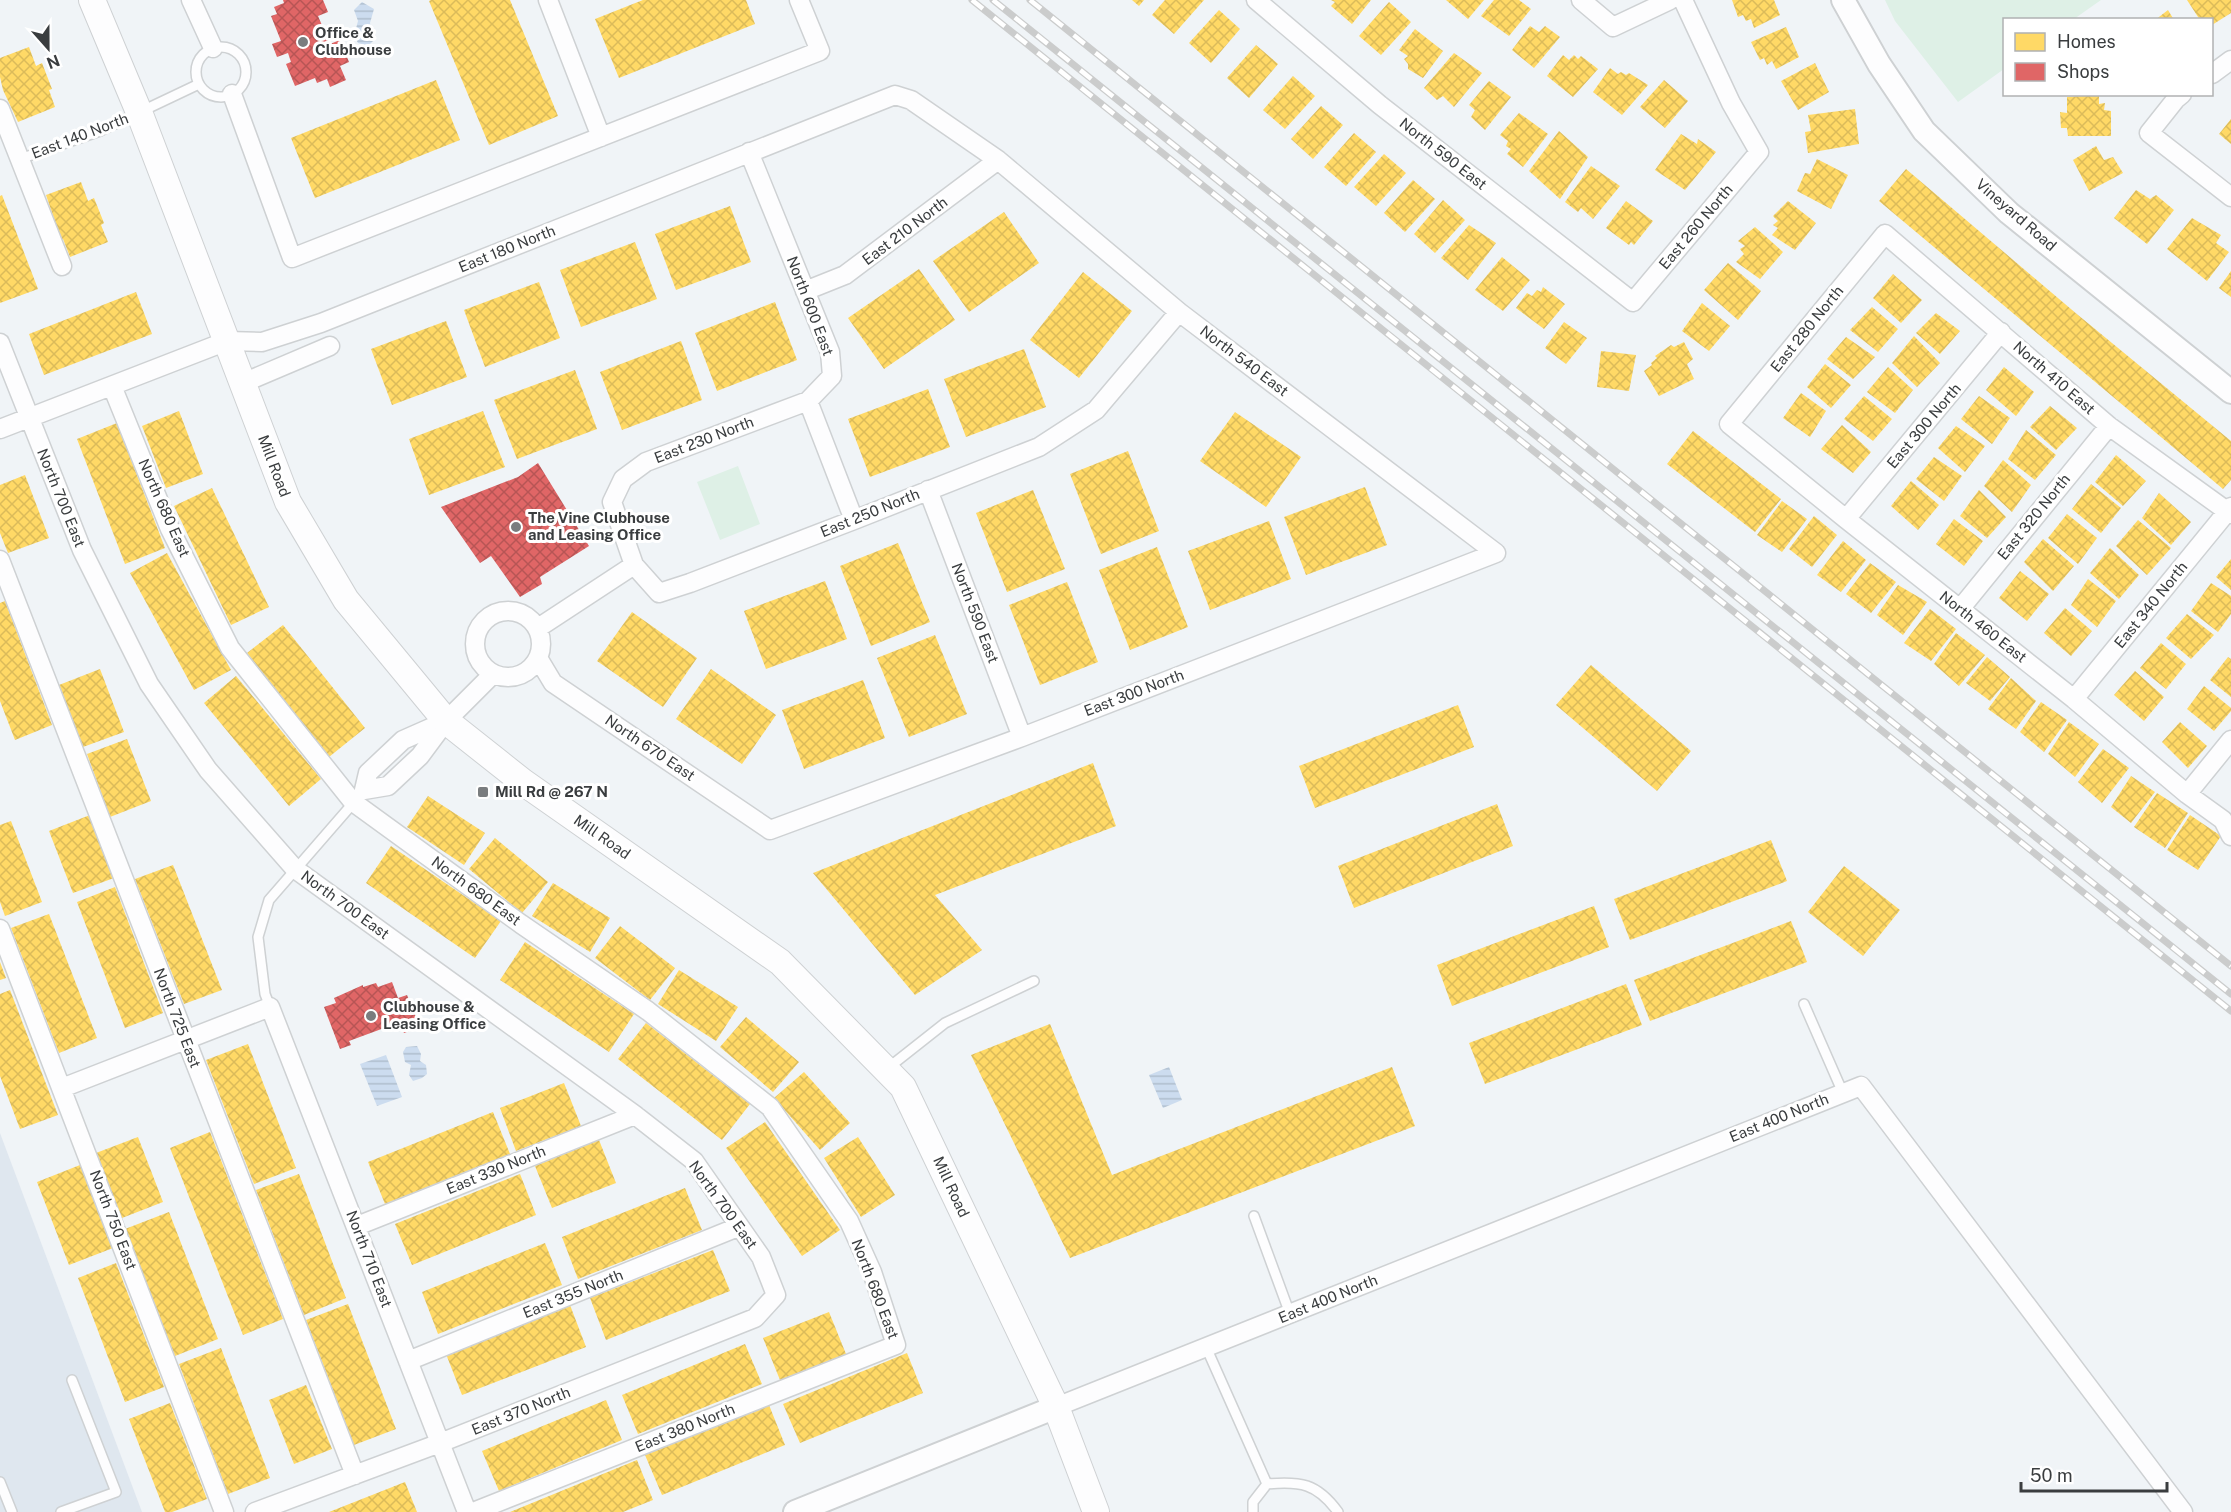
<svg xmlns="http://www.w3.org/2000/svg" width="2231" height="1512" font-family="'Public Sans',sans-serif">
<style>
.built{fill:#dfe7ef}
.green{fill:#def0e6}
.water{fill:url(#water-rules)}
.homes{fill:url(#homes-cross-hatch)}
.shops{fill:url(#shops-cross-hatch)}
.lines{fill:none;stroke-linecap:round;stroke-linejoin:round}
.service-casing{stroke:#ced1d3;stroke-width:12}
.minor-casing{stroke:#ced1d3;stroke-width:21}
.tertiary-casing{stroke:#ced1d3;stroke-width:26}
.secondary-casing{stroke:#ced1d3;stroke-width:28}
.service{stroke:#fdfdfe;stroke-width:9}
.minor{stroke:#fdfdfe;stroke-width:18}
.tertiary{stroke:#fdfdfe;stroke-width:22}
.secondary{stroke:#fdfdfe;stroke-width:26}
.rail-casing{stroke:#cbcccc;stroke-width:7}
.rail{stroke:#fff;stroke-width:4.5;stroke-dasharray:14;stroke-linecap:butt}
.poi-dot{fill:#7a7d7f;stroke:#fff;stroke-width:2}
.labels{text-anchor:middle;stroke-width:6;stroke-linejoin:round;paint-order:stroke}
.poi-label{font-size:15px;font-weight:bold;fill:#3a3d3f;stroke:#fff;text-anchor:start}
.street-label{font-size:15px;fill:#3a3d3f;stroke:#fff}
</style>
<defs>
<pattern id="water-rules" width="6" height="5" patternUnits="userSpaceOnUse" patternTransform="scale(1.5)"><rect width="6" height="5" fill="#ccdcef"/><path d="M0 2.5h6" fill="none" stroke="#b0bece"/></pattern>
<pattern id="homes-cross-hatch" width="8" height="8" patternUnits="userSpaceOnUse" patternTransform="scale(1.5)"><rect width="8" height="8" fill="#ffd966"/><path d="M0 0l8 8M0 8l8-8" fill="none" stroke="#dbbb5a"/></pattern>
<pattern id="shops-cross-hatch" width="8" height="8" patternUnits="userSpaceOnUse" patternTransform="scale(1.5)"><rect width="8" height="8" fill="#e06666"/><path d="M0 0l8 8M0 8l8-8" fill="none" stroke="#b75555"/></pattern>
</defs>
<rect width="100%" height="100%" fill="#f0f4f7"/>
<path class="built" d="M0 1133 12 1165 142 1512H0Z"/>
<path class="green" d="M1885 0H2101L2074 19 2004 20V69L1958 102 1895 21Z
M738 466 760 524 720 540 697 482Z"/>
<path class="water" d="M362 2 374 9 370 23 375 39 368 46 358 43 354 36 358 21 354 10Z
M417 1046 421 1054 420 1061 426 1065 427 1074 422 1078 413 1081 409 1075 411 1065 405 1062 403 1052 406 1047Z
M386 1055 402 1097 377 1106 360 1064Z
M1169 1067 1182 1100 1163 1108 1149 1075Z"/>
<path class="homes" d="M431 0H510L558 116 489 145 429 1Z
M643 0H746L755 24 619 78 595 19Z
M1132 0H1144L1139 6Z
M1165 0H1204L1174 34 1152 15Z
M1331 0H1371L1352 24 1331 6 1335 2Z
M1446 0H1484L1468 19Z
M1494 0H1519L1531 9 1509 36 1481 16Z
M1732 0H1774L1780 15 1754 28 1751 19 1746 21 1743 15 1738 17Z
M2187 0H2231V13L2212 25V20H2200Z
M1389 2 1411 22 1381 55 1359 36Z
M1219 10 1240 29 1211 63 1189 43Z
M2168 10 2174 20H2155Z
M1530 26 1539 32 1545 26 1560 37 1534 68 1512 50Z
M1786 27 1799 57 1776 69 1772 61 1767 65 1764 58 1760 60 1751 42Z
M1415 29 1443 51 1423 78 1408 69V64L1404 59 1408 56 1399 50Z
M1256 45 1278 64 1249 98 1227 78Z
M29 47 36 66 42 63 52 89 49 90 55 107 18 122 3 90 0 77V58Z
M1454 53 1482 73 1454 107 1443 96 1437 100 1424 88Z
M1563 55 1569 60 1574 55 1578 59 1581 56 1598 69 1573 97 1547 76Z
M1815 63 1829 92 1798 110 1781 81Z
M1610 68 1618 74 1621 72 1626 75 1629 73 1648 85 1622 115 1593 92Z
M1293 76 1315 96 1285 129 1263 110Z
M436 80 460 140 315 198 291 138Z
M1664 80 1688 101 1665 128 1640 107Z
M1489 81 1511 97 1485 130 1471 117 1475 110 1469 105Z
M2099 95V104L2105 103 2104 110 2111 111V136H2068L2067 128H2061L2060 112 2067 113V97Z
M1321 106 1343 125 1313 159 1291 139Z
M1855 109 1859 144 1808 153 1805 132 1811 131 1808 115Z
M1519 113 1548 134 1523 167 1507 154 1511 149 1506 146 1508 141 1500 135Z
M2231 119V144L2219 134Z
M1559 131 1588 157 1560 199 1529 171Z
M1354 133 1376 152 1346 186 1324 167Z
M1681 134 1697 144 1698 139 1716 152 1685 190 1655 170Z
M2096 146 2104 160 2113 157 2123 173 2089 191 2073 160Z
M1384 154 1406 173 1376 206 1354 187Z
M1817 159 1848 175 1831 209 1797 191 1805 173 1810 174Z
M1591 166 1620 186 1593 219 1581 208 1578 212 1565 202Z
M1906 169 2078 315 2231 441V480L2223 489 1879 201Z
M1413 180 1435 199 1405 232 1384 213Z
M81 182 88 201 94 198 104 223 101 225 108 242 70 257 63 239 61 240 46 195Z
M2136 190 2150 199 2156 195 2174 210 2147 244 2114 218Z
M2 195 38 289 0 303V196Z
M1443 200 1465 220 1435 253 1414 234Z
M1626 201 1653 221 1634 245 1631 242 1629 245 1606 228Z
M1788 201 1816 223 1795 250 1772 235 1778 228 1773 225 1778 221 1773 216Z
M730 206 751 262 676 290 655 234Z
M1004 212 1039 263 969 312 933 261Z
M2192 218 2221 235 2216 243 2229 252 2207 281 2167 249Z
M1469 225 1496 243 1468 280 1441 258Z
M1755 227 1783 252 1760 279 1736 262 1744 254 1740 249 1745 246 1738 241Z
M635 242 657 299 581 327 560 270Z
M1502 257 1530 280 1503 311 1475 290Z
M1728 263 1761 291 1738 320 1704 290Z
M919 269 955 320 884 369 848 318Z
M2231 271V297L2219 288Z
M1083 272 1132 311 1079 378 1030 340Z
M1893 274 1922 300 1901 323 1873 298Z
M539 282 560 338 485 367 464 310Z
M1543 287 1565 304 1544 329 1516 308 1527 293 1532 296 1537 290 1541 292Z
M136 292 152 334 44 375 29 334Z
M775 302 797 360 717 391 695 333Z
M1702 303 1730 326 1709 351 1682 331Z
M1872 307 1898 329 1878 352 1850 330Z
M1936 313 1960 331 1940 354 1916 333Z
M446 321 467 377 392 405 371 349Z
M1564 322 1587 338 1566 364 1545 348Z
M1914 336 1940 363 1917 387 1892 363Z
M1846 337 1875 357 1853 379 1827 359Z
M681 341 702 400 622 430 600 372Z
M1684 342 1693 359 1687 364 1694 379 1659 396 1644 371 1652 365 1651 363 1657 358 1655 356 1671 345 1674 347Z
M1024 349 1046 407 966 437 944 379Z
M1601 351 1636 355 1629 391 1597 387Z
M1825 364 1851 385 1831 408 1807 387Z
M1888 367 1913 390 1895 413 1867 392Z
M2004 367 2034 392 2016 416 1986 390Z
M575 370 597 429 517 459 494 400Z
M928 389 950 447 870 477 848 419Z
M1801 393 1826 411 1810 437 1783 418Z
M1864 396 1892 419 1873 441 1844 419Z
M1979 396 2010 418 1992 444 1961 419Z
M2050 406 2077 428 2056 450 2030 427Z
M179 411 203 474 166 488 142 426Z
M483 411 505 467 429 495 409 439Z
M1235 412 1301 457 1266 507 1200 461Z
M117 423 165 548 125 564 77 439Z
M1842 425 1871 452 1853 473 1821 449Z
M1956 426 1985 446 1965 472 1938 448Z
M2026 430 2056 455 2035 480 2008 459Z
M1693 431 1781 499 1755 532 1667 464Z
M1128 451 1159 531 1101 554 1070 474Z
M2116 455 2146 481 2123 506 2095 482Z
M1934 457 1962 476 1944 501 1916 479Z
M2003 460 2031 485 2012 512 1984 486Z
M25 475 49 538 8 553 0 533V485Z
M1911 481 1939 505 1918 530 1891 506Z
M2091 484 2121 508 2101 533 2072 509Z
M1365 487 1387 545 1306 575 1284 517Z
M212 488 269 607 231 625 174 506Z
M1033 490 1065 569 1007 592 976 513Z
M1979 490 2006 517 1987 538 1960 516Z
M2159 493 2191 522 2171 545 2142 518Z
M1782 501 1807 519 1782 552 1757 535Z
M2067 514 2097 538 2078 564 2048 538Z
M1814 516 1837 535 1812 567 1789 549Z
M1954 519 1983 541 1964 566 1936 544Z
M2138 520 2171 548 2147 575 2116 546Z
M1269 521 1291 579 1210 610 1188 551Z
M2043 539 2074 566 2053 591 2024 562Z
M1843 541 1866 560 1841 592 1817 575Z
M898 543 930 622 871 646 840 566Z
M1157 547 1188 627 1130 650 1099 570Z
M2110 548 2139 575 2119 599 2090 573Z
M167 553 231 670 194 690 130 573Z
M2231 559V590L2216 577Z
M1870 563 1896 582 1871 613 1846 594Z
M2020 571 2049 594 2027 621 1999 598Z
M2088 579 2116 601 2097 627 2071 605Z
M825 581 847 639 766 669 744 611Z
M1067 582 1098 662 1040 685 1009 605Z
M2211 583 2231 596V614L2218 632 2191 611Z
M1898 585 1927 602 1903 635 1877 615Z
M5 601 52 725 15 740 0 701V603Z
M2065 608 2092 631 2071 656 2044 633Z
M1930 609 1956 629 1931 661 1904 643Z
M632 612 697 658 663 707 597 661Z
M2187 614 2214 635 2191 659 2166 638Z
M283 625 365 728 329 757 247 653Z
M1956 633 1985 655 1959 686 1934 664Z
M935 635 967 714 909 737 877 658Z
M2161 643 2186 664 2166 689 2140 668Z
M1987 657 2010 677 1990 701 1966 683Z
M2228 657 2231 659V697L2210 680Z
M1591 665 1691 751 1657 791 1556 705Z
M100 669 124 732 83 747 59 685Z
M711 669 776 715 742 764 676 719Z
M2135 671 2164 697 2144 721 2114 695Z
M236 676 321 779 289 806 204 703Z
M2011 678 2036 701 2016 729 1988 709Z
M863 680 885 738 804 769 782 710Z
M2204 686 2231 708V711L2214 731 2187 709Z
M2041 702 2067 720 2044 752 2020 732Z
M1458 705 1474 747 1315 808 1299 766Z
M2069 722 2099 744 2075 777 2048 754Z
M2180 722 2207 746 2188 768 2162 742Z
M127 739 151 801 110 817 87 754Z
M2103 749 2129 768 2102 803 2078 782Z
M1093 763 1116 826 935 895 982 950 915 995 813 873Z
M2131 776 2155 792 2131 823 2111 807Z
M2157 793 2188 813 2165 848 2134 827Z
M428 796 485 833 464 865 407 827Z
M1497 804 1513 846 1354 908 1338 866Z
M90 815 114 878 73 893 49 831Z
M2190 815 2221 836 2198 870 2167 850Z
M11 821 42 902 5 916 0 902V825Z
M495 838 548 882 522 913 469 869Z
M1771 840 1787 881 1630 940 1614 899Z
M391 846 501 921 475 958 366 883Z
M173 865 222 990 184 1004 135 879Z
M1844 866 1900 910 1863 956 1808 912Z
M553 883 610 918 590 952 532 916Z
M115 887 163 1013 125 1028 77 902Z
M1594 906 1609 947 1452 1006 1437 965Z
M49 914 97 1038 59 1053 11 928Z
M1791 921 1807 962 1650 1021 1634 980Z
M620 926 675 968 650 1000 595 958Z
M525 942 634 1014 609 1052 500 980Z
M0 962 6 978 0 980Z
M679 970 738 1007 716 1041 658 1004Z
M1626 984 1642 1025 1485 1084 1469 1043Z
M10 990 58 1115 20 1129 0 1076V994Z
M746 1017 799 1062 773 1092 720 1047Z
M646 1023 750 1104 722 1140 618 1059Z
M1050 1024 1112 1175 1392 1067 1415 1126 1070 1258 971 1055Z
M248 1044 296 1168 254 1184 206 1060Z
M804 1072 850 1123 820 1150 774 1098Z
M564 1083 581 1126 516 1151 500 1108Z
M493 1112 510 1154 385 1204 368 1162Z
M765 1122 840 1230 802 1256 726 1148Z
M210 1132 283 1319 243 1335 170 1148Z
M138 1137 163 1202 122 1218 96 1153Z
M858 1137 895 1195 861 1217 824 1158Z
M599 1140 616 1183 552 1208 535 1166Z
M80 1165 113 1248 69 1265 37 1182Z
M299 1174 346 1298 304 1315 256 1190Z
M520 1174 536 1215 412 1265 395 1224Z
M685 1188 702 1230 578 1279 562 1237Z
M169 1212 218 1339 175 1356 125 1229Z
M545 1243 562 1285 438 1334 422 1292Z
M713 1250 730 1291 606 1340 590 1298Z
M116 1263 164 1387 125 1402 78 1278Z
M348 1304 396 1429 354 1445 306 1320Z
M570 1305 586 1347 462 1395 446 1354Z
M829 1312 846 1354 780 1380 763 1338Z
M745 1344 762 1384 638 1434 622 1395Z
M221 1348 270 1478 228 1494 179 1364Z
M907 1353 923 1393 800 1443 783 1404Z
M306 1385 332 1449 294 1464 269 1400Z
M606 1400 622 1440 499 1491 482 1451Z
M170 1403 207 1499 172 1512H165L129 1419Z
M769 1405 785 1445 662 1495 645 1455Z
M637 1460 653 1500 623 1512H510Z
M405 1482 417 1512H329Z"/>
<path class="shops" d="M283 0H323L328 12 318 16 330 44 340 40 349 62 340 66 346 80 330 87 327 79 317 83 315 78 295 86 286 64 291 62 288 53 277 57 272 44 281 41 271 16 277 14 274 7 284 3Z
M538 463 589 546 540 577 542 584 520 597 491 556 480 563 441 507 518 477Z
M392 982 398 998 407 995 420 1027 404 1033 401 1026 396 1028 395 1024 349 1041 351 1045 340 1049 324 1007 336 1003 334 998 363 985V987L376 983 378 987Z"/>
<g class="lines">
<defs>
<path id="service" d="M196 72a25 25 0 1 1 50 0a25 25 0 1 1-50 0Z
M20 159 100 131 199 84
M1804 1004 1843 1093
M270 1007 265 994 258 937 269 900 355 801
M888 1068 945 1023 1034 981
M1254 1216 1290 1314
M1206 1347 1267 1484
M0 1482 12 1512
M61 1512 116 1492 72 1380
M1253 1512V1502L1267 1484C1300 1481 1317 1483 1338 1512"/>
<path id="minor" d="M191 0 213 48
M548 0 601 137
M1256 0 1380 105 1633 302 1759 152 1731 103 1683 0
M1581 0 1613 27 1670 0
M2212 74 2231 60
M232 94 292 258 820 51 799 0
M2182 94 2176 99 2149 133 2231 197
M0 109 62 266
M749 152 830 352 832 376 808 401 854 520
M805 291 845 275 998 160
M0 343 82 550 149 684 208 770 295 869 635 1115 694 1161 761 1257 776 1295 755 1318 440 1443 255 1512
M243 383 330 346
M112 386 170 529 230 648 353 802 521 924 648 1011 770 1107 849 1221 872 1272 896 1345 473 1512
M808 401 646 462 623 479 612 502 634 565 659 593 690 583 854 520 1039 447 1096 410 1179 312
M0 429 227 341 262 342 321 323 895 95 911 100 998 160 1179 312 1496 553
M928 490 1022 737
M2231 514 2109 426 1885 234 1729 424 1846 519 2074 699 2187 794 2223 820 2231 836
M1846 519 2001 332
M0 560 355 1475
M1960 609 2109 426
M475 644a33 33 0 1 1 66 0a33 33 0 1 1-66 0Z
M538 628 634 565
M538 658 553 683 770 830 1022 737 1496 553
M2074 699 2231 507
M446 721 403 740 368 773 364 790 388 786 420 756 446 721 493 674
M2187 794 2231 740
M0 929 224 1512
M62 1088 270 1007 467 1512
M357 1226 635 1115
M408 1361 738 1227
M1056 1407 1861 1086 2183 1512"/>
<path id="tertiary" d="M1843 0 1879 64 1924 131 2009 213 2231 392
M795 1512 1056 1407"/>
<path id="secondary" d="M92 0 139 112 288 502 346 600 446 721 523 782 780 962 903 1087 1056 1407 1096 1512"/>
</defs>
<use href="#service" class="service-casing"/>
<use href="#minor" class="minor-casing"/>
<use href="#tertiary" class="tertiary-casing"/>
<use href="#secondary" class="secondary-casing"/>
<use href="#service" class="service"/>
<use href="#minor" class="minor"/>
<use href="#tertiary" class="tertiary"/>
<use href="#secondary" class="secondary"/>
<defs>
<path id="rail" d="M972 0 2231 1011
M993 0 2231 994
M1030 0 2231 966"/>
</defs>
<use href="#rail" class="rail-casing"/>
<use href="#rail" class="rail"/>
</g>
<g class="poi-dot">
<circle cx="303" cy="42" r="6"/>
<circle cx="516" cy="527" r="6"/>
<rect x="477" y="786" width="12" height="12" rx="3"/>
<circle cx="371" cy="1016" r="6"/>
</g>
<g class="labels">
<g class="poi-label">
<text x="315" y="38">Office &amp;<tspan x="315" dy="17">Clubhouse</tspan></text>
<text x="528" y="523">The Vine Clubhouse<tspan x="528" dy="17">and Leasing Office</tspan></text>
<text x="495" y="797">Mill Rd @ 267 N</text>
<text x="383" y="1012">Clubhouse &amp;<tspan x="383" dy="17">Leasing Office</tspan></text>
</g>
<g class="street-label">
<text transform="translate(80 136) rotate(-21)" y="5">East 140 North</text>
<text transform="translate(1443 154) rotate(38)" y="5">North 590 East</text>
<text transform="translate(2016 215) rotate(41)" y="5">Vineyard Road</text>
<text transform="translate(1696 227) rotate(-50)" y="5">East 260 North</text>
<text transform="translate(905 231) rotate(-37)" y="5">East 210 North</text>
<text transform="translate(507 249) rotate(-22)" y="5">East 180 North</text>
<text transform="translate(810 306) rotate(69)" y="5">North 600 East</text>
<text transform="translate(1807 329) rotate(-51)" y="5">East 280 North</text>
<text transform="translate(1244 361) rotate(37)" y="5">North 540 East</text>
<text transform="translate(2054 378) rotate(41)" y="5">North 410 East</text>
<text transform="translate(1924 426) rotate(-50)" y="5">East 300 North</text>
<text transform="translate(704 440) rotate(-21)" y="5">East 230 North</text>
<text transform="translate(274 466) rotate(69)" y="5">Mill Road</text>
<text transform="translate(61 498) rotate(68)" y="5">North 700 East</text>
<text transform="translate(164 508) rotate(66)" y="5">North 680 East</text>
<text transform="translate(870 513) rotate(-22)" y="5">East 250 North</text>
<text transform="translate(2034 517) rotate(-51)" y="5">East 320 North</text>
<text transform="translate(2151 605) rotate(-51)" y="5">East 340 North</text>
<text transform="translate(975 613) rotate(69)" y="5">North 590 East</text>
<text transform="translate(1983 627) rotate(38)" y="5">North 460 East</text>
<text transform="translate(1134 693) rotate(-21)" y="5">East 300 North</text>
<text transform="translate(650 748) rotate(34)" y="5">North 670 East</text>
<text transform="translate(602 837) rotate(35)" y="5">Mill Road</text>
<text transform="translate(476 891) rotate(36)" y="5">North 680 East</text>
<text transform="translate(345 905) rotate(36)" y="5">North 700 East</text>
<text transform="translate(177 1018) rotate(69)" y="5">North 725 East</text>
<text transform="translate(1779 1118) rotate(-22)" y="5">East 400 North</text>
<text transform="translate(496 1170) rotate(-22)" y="5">East 330 North</text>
<text transform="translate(951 1187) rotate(65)" y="5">Mill Road</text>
<text transform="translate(723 1205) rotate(54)" y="5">North 700 East</text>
<text transform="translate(113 1220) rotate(69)" y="5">North 750 East</text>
<text transform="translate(369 1259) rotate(69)" y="5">North 710 East</text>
<text transform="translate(875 1289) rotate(69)" y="5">North 680 East</text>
<text transform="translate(573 1294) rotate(-22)" y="5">East 355 North</text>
<text transform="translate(1328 1299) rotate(-22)" y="5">East 400 North</text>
<text transform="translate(521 1411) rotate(-22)" y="5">East 370 North</text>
<text transform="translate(685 1428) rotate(-22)" y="5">East 380 North</text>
</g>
</g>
<rect x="2003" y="18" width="210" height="78" fill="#ffffff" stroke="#b0b1b2" stroke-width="1.5"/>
<rect x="2015" y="33" width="30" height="18" fill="#ffd966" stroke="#b0b1b2" stroke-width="1.5"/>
<text x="2057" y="48" font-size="18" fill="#3a3d3f">Homes</text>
<rect x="2015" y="63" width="30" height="18" fill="#e06666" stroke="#b0b1b2" stroke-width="1.5"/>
<text x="2057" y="78" font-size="18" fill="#3a3d3f">Shops</text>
<g transform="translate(48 48) rotate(159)" stroke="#ffffff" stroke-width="4.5" paint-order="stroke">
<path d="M0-4.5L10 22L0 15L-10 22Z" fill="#3a3d3f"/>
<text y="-9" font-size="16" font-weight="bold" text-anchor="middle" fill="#3a3d3f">N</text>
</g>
<path d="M2021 1482v9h146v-9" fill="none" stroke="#3a3d3f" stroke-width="3"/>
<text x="2030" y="1482" font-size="18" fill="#3a3d3f" stroke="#ffffff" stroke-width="4.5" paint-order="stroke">50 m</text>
</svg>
